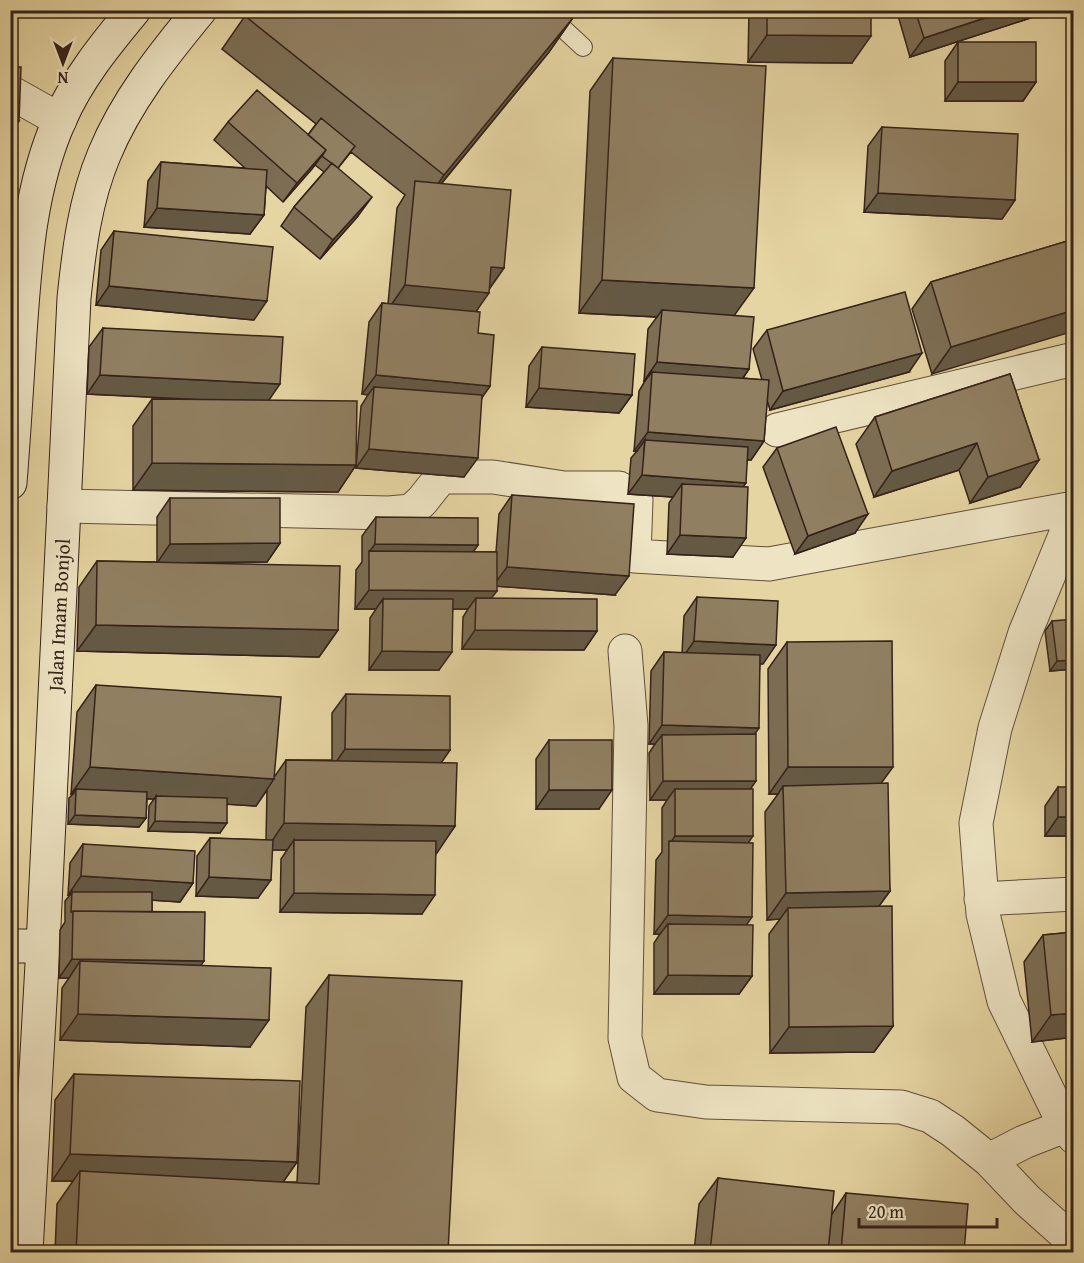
<svg xmlns="http://www.w3.org/2000/svg" width="1084" height="1263" font-family="'Gentium Book Plus',serif">
<style>
.lines{fill:none;stroke-linecap:round;stroke-linejoin:round}
.service-casing{stroke:#604f3c;stroke-width:20}
.minor-casing{stroke:#604f3c;stroke-width:35}
.secondary-casing{stroke:#34221a;stroke-width:35}
.service{stroke:#eee4c3;stroke-width:18}
.minor{stroke:#eee4c3;stroke-width:33}
.secondary{stroke:#eee4c3;stroke-width:33}
.wall{fill:#7c6d53;stroke:#34221a;stroke-width:1.5}
.shaded-wall{fill:#655944;stroke:#34221a;stroke-width:1.5}
.building{fill:#907f61;stroke:#34221a;stroke-width:1.5}
.labels{text-anchor:middle;stroke-width:6;stroke-linejoin:round;paint-order:stroke}
.street-label{font-size:20px;fill:#34221a;stroke:#eee4c3}
</style>
<rect width="100%" height="100%" fill="#e5d5a2"/>
<filter id="stains"><feTurbulence type="fractalNoise" baseFrequency=".00333" numOctaves="4"/><feColorMatrix values="0 0 0 0 .2 0 0 0 0 .09 0 0 0 0 .02 0 0 0 .5 -.17"/></filter>
<radialGradient id="worn" r=".72"><stop offset=".6" stop-color="#630" stop-opacity="0"/><stop offset="1" stop-color="#630" stop-opacity=".3"/></radialGradient>
<g class="lines">
<defs>
<path id="service" d="M543 10 583 47"/>
<path id="minor" d="M10 92 60 120
M777 430 1074 359
M64 506 389 513 411 511 422 501 441 477H493L564 488H619L636 500 634 556 769 564 1074 508
M1074 514 1025 633 995 728 976 823 983 914 1004 1001 1065 1126 1074 1137
M625 651 631 726 625 1038 634 1077 657 1095 706 1102 901 1107 930 1116 953 1131 989 1160
M981 899 1074 894
M1065 1126 1024 1142 989 1160 1027 1200 1074 1242"/>
<path id="secondary" d="M10 483C14 433 17 383 20 333 25 261 30 186 60 119 78 78 105 45 134 10
M10 946H43
M26 1252 43 946 74 298C79 250 85 200 104 155 126 101 163 55 200 10"/>
</defs>
<use href="#service" class="service-casing"/>
<use href="#minor" class="minor-casing"/>
<use href="#secondary" class="secondary-casing"/>
<use href="#service" class="service"/>
<use href="#minor" class="minor"/>
<use href="#secondary" class="secondary"/>
</g>
<path class="wall" d="M749 10H871L852 63 748 62Z
M898 10H1055L910 57 897 12Z
M245 16 572 19 549 52 442 183 504 268 490 288 476 312 478 333 490 386 482 397 464 477 356 468 361 406 368 395 362 394 369 322 382 303 388 304 397 208 405 195 351 152 338 168 358 216 320 259 281 226 294 207 324 172 315 165 283 202 266 186 264 215 250 234 144 227 148 181 161 162 245 168 214 140 228 122 308 135 316 124 222 49Z
M958 42 1036 82 1023 101H945V61Z
M613 58 735 315 749 369 743 378 762 380 753 349 767 330 909 372 770 410 767 400 764 441 751 460H747L733 557 667 554 669 503 673 497 628 494 631 458 637 451H634L639 391 645 381H644L648 329 657 317 579 313 590 91Z
M882 127 1015 200 1002 219 864 212 868 146Z
M114 231 254 320 96 305 101 250Z
M1074 239 932 374 912 309 931 282Z
M103 328 269 400 356 465 338 492 133 490V426L152 399H198L87 394 89 347Z
M542 347 632 395 619 413 526 407 529 366Z
M1010 374 1039 460 1020 487 970 503 959 470 874 497 856 444 875 417Z
M777 448 855 533 795 554 763 467Z
M512 495 615 595 497 586 491 598 597 631 584 650 462 649 463 617 468 609H453L439 670H369L370 618 376 609H355L356 570 362 562V536L376 517 478 545 473 552H496L499 514Z
M170 498 280 543 267 562 188 563 338 630 319 657 77 651 79 587 97 561 157 562V517Z
M697 597 763 664 760 663 750 789 748 843 747 924 752 976 739 994H654V943L660 934H654L656 860 662 852V808L667 800H650L649 753 655 744H649L651 671 664 652 682 653 684 616Z
M1052 621 1074 669 1050 671 1045 631Z
M787 642 881 783 890 891 879 906 893 1026 874 1052 770 1053 769 934 780 919 767 920 765 812 778 794H769L768 669Z
M96 685 275 776 286 760H332V713L346 694 450 750 441 762 455 826 436 853 422 914 280 912 281 859 287 850H272L258 898 196 896 197 856 210 838 266 840 267 790 256 806 227 804 220 833 148 831 149 806 154 799H147L146 818 139 827 68 824 69 798 73 794H71L77 712Z
M549 740 599 809H536V759Z
M1058 787 1074 836H1045V806Z
M1074 843V887H1071V847Z
M83 844 193 883 180 902 152 900V912L201 965 250 1047 60 1040 62 988 69 978H59L60 930 65 922V901L70 895H68L70 863Z
M1074 932V1037L1032 1042 1024 962 1043 935Z
M329 975 448 1252H55L57 1204 73 1181H52L55 1100 74 1074 297 1162 283 1182H297L306 1007Z
M718 1178 832 1214 846 1193 964 1252H694L699 1204Z"/>
<path class="shaded-wall" d="M1009 10H1055L910 57 924 38Z
M572 19 549 52 421 208 444 175Z
M767 35 871 36 852 63 748 62Z
M958 82H1036L1023 101H945Z
M10 121H19L10 134Z
M326 150 312 169 283 202 297 183Z
M878 193 1015 200 1002 219 864 212Z
M372 197 358 216 320 259 333 240Z
M157 208 264 215 250 234 144 227Z
M491 267 504 268 486 293H489L470 320 387 311 405 285Z
M602 280 754 288 731 320 662 310 657 317 579 313Z
M109 286 267 301 254 320 96 305Z
M1074 310V331L932 374 951 347Z
M922 353 909 372 770 410 783 391Z
M657 362 749 369 736 388 652 372 645 381H644Z
M100 375 280 384 267 403 87 394Z
M376 375 490 386 477 405 374 387 368 395 362 394Z
M539 388 632 395 619 413 526 407Z
M648 432 764 441 751 460 644 451 645 440 637 451H634Z
M977 443 959 470 874 497 892 471Z
M369 449 478 458 464 477 356 468Z
M1039 460 1020 487 970 503 988 477Z
M152 463 356 465 338 492 133 490Z
M642 475 746 483 733 502 682 484 673 497 628 494Z
M868 514 855 533 795 554 808 536Z
M680 535 746 538 733 557 667 554Z
M280 543 267 562 157 563 170 544Z
M375 544 478 545 465 564 369 552Z
M507 567 629 576 615 595 493 586Z
M369 590 497 591 483 609 476 598 468 609H383V599L376 609H355Z
M96 625 338 630 319 657 77 651Z
M475 630 597 631 584 650 462 649Z
M694 641 776 645 763 664 681 660Z
M382 651 452 652 439 670H369Z
M1074 660V669L1050 671 1057 661Z
M662 725 759 728 746 747 662 735 655 744H649Z
M345 749 450 750 437 769 332 768Z
M90 767 274 779 256 806 156 800V796L154 799 76 794V789L73 794H71Z
M788 767H893L874 793 783 786 778 794H769Z
M663 781H756L743 800 675 789 667 800H650Z
M549 790H612L599 809H536Z
M75 815 146 818 139 827 68 824Z
M1058 817H1074V836H1045Z
M155 821 227 823 220 833 148 831Z
M284 823 455 826 437 853 294 850V840L287 850H266Z
M675 836H753L740 855 669 845Z
M81 876 193 883 180 902 72 895V892L70 895H68Z
M209 877 271 880 258 898 196 896Z
M890 891 871 917 788 908 780 919 767 920 786 893Z
M294 893 435 895 422 914 280 912Z
M668 915 752 917 739 936 668 924 660 934H654Z
M72 959 204 961 191 980 80 961 69 978H59Z
M668 975 752 976 739 994H654Z
M1074 1013V1037L1032 1042 1051 1015Z
M78 1014 269 1020 250 1047 60 1040Z
M893 1026 874 1052 770 1053 789 1027Z
M70 1154 297 1162 279 1188 80 1171 73 1181H52Z"/>
<path class="building" d="M250 10H561L572 19 444 175 245 16Z
M767 10H871V36L767 35Z
M915 10H1009L924 38Z
M958 42H1036V82H958Z
M613 58 766 66 754 288 602 280Z
M10 67H21L19 121H10Z
M257 90 326 150 297 183 228 122Z
M321 118 355 146 338 168 322 156 326 150 308 135Z
M882 127 1018 134 1015 200 878 193Z
M161 162 267 170 264 215 157 208Z
M332 163 372 197 333 240 294 207Z
M415 181 511 190 504 268 491 267 489 293 405 285Z
M114 231 273 247 267 301 109 286Z
M1074 239V310L951 347 931 282Z
M905 292 922 353 783 391 767 330Z
M382 303 480 312 478 333 494 335 490 386 376 375Z
M662 310 754 317 749 369 657 362Z
M103 328 283 337 280 384 100 375Z
M542 347 635 354 632 395 539 388Z
M652 372 769 380 764 441 648 432Z
M1010 374 1039 460 988 477 977 443 892 471 875 417Z
M374 387 482 395 478 458 369 449Z
M152 399 357 401 356 465 152 463Z
M836 427 868 514 808 536 777 448Z
M645 440 748 447 746 483 642 475Z
M682 484 748 487 746 538 680 535Z
M512 495 634 504 629 576 507 567Z
M170 498H280V543L170 544Z
M376 517 478 518V545L375 544Z
M369 551 497 552V591L369 590Z
M97 561 340 566 338 630 96 625Z
M697 597 778 601 776 645 694 641Z
M476 598 597 599V631L475 630Z
M383 599H453L452 652 382 651Z
M1074 619V660L1057 661 1052 621Z
M892 641 893 767H788L787 642Z
M664 652 760 655 759 728 662 725Z
M96 685 281 697 274 779 90 767Z
M346 694 450 696V750L345 749Z
M756 734V781H663L662 735Z
M549 740H612V790H549Z
M286 760 457 763 455 826 284 823Z
M888 783 890 891 786 893 783 786Z
M1058 787H1074V817H1058Z
M76 789 147 792 146 818 75 815Z
M675 789H753V836H675Z
M156 796 227 798V823L155 821Z
M210 838 273 840 271 880 209 877Z
M294 840 436 841 435 895 294 893Z
M669 841 753 843 752 917 668 915Z
M83 844 195 851 193 883 81 876Z
M72 892H152V912L73 911 71 912Z
M892 906 893 1026 789 1027 788 908Z
M73 911 205 912 204 961 72 959Z
M668 924 753 925 752 976 668 975Z
M1074 932V1013L1051 1015 1043 935Z
M80 961 271 968 269 1020 78 1014Z
M329 975 462 981 448 1252H76L80 1171 319 1184Z
M74 1074 300 1081 297 1162 70 1154Z
M718 1178 834 1191 828 1252H710Z
M846 1193 968 1204 964 1252H841Z"/>
<g class="labels">
<g class="street-label">
<text transform="translate(59 615) rotate(-87)" y="7">Jalan Imam Bonjol</text>
</g>
</g>
<rect width="1084" height="1263" fill="none" stroke="#e5d5a2" stroke-width="36"/>
<rect x="12" y="12" width="1060" height="1239" fill="none" stroke="#34221a" stroke-width="3"/>
<rect x="18" y="18" width="1048" height="1227" fill="none" stroke="#34221a" stroke-width="1.5"/>
<g transform="translate(63 63) rotate(180)" stroke="#eee4c3" stroke-width="4.5" paint-order="stroke">
<path d="M0-4.5L10 22L0 15L-10 22Z" fill="#34221a"/>
<text y="-9" font-size="16" font-weight="bold" text-anchor="middle" fill="#34221a">N</text>
</g>
<path d="M859 1218v9h138v-9" fill="none" stroke="#34221a" stroke-width="3"/>
<text x="868" y="1218" font-size="18" fill="#34221a" stroke="#eee4c3" stroke-width="4.5" paint-order="stroke">20 m</text>
<rect width="100%" height="100%" filter="url(#stains)"/>
<rect width="100%" height="100%" fill="url(#worn)"/>
</svg>
